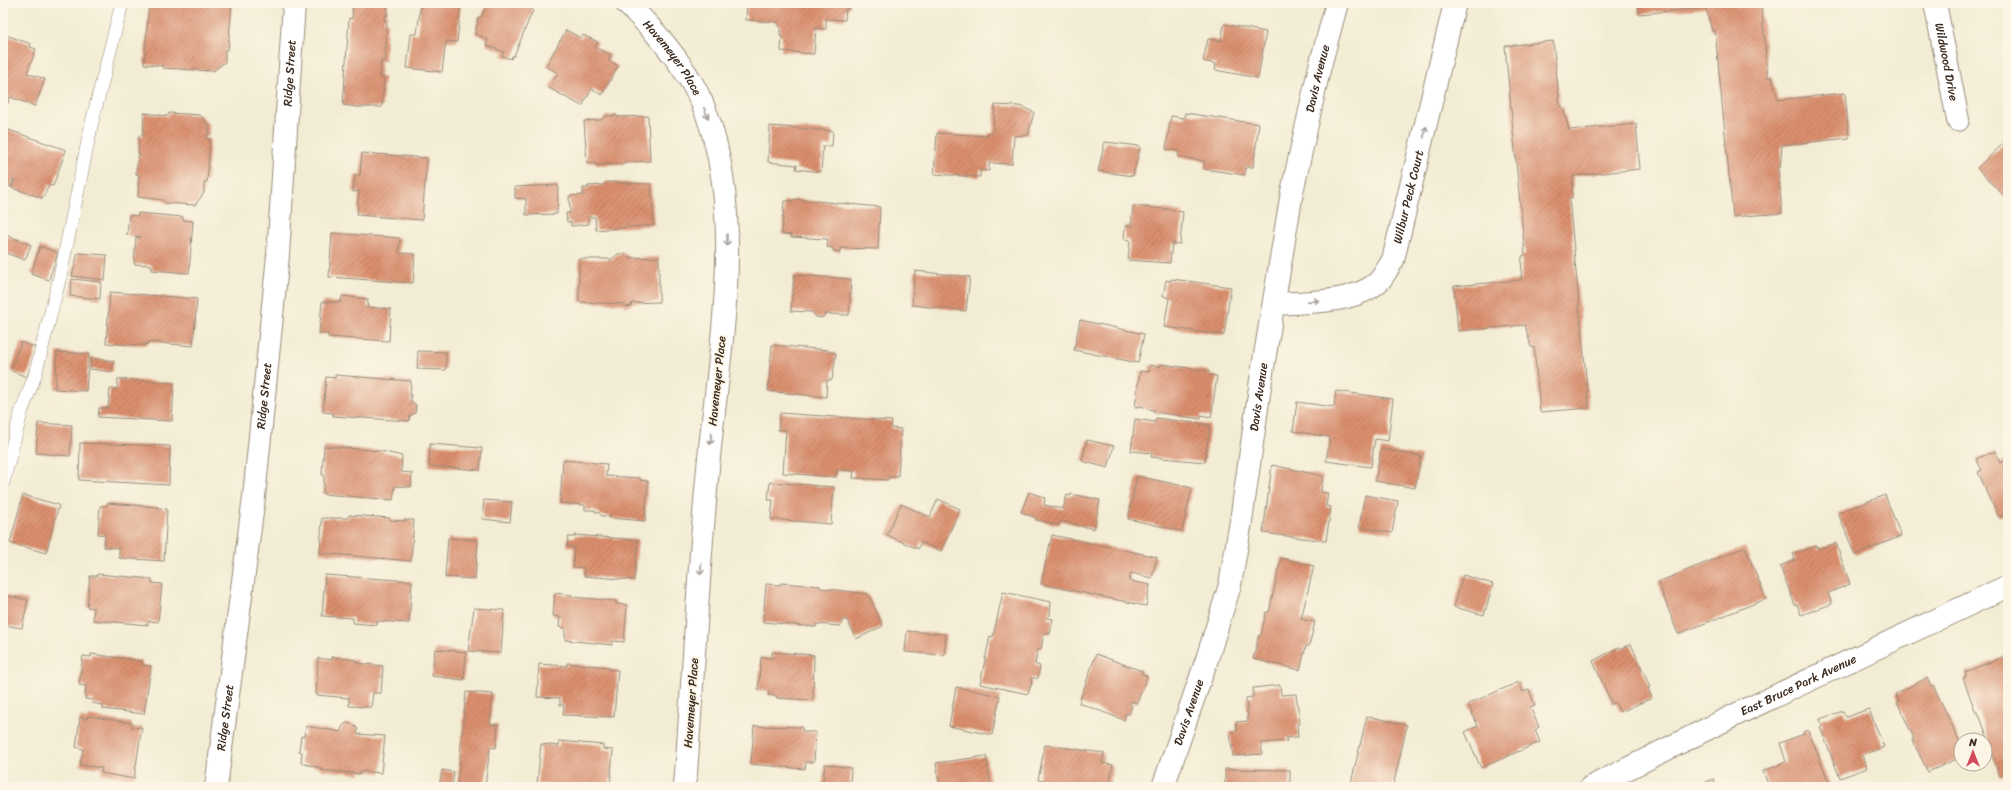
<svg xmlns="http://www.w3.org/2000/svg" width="2011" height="790" font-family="Sriracha,sans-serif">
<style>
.building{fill:url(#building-hatch)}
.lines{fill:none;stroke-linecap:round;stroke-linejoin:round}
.lane-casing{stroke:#978b79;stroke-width:14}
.street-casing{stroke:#978b79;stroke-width:24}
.lane{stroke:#fff;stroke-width:13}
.street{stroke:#fff;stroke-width:22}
.oneway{stroke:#a79f9a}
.labels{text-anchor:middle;stroke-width:3.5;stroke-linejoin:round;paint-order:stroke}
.street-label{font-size:12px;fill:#3b2a1e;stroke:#fcf5e5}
</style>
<defs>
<pattern id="building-hatch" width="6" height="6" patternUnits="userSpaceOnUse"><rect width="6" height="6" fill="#db8f6e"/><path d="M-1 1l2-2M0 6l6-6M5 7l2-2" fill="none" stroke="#b3755a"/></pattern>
</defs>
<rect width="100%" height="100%" fill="#fcf5e5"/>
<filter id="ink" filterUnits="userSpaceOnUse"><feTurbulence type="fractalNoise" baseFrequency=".025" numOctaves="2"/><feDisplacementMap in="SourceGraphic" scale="8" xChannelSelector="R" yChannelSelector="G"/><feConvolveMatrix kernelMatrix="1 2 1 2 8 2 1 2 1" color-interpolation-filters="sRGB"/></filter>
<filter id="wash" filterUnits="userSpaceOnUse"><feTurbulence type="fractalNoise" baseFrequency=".012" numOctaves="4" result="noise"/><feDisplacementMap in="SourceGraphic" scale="16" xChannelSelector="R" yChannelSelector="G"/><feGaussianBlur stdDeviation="0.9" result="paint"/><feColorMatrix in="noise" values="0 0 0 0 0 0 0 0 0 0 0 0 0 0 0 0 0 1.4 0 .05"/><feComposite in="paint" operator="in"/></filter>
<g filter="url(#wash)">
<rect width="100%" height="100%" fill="#f3ecd4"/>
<g id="blocks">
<path class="building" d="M149 3H232L228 50 225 49V62L213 71 163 68V66L144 64Z
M353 3H388L387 16H385L384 21H387L385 61H381L380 77H384L382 107H357L343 105 349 18 352 19Z
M421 3H461L457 42 446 41 442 72 407 68 411 34H417Z
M487 3H533L530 9 533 10 514 56H512L511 59 502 56 504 52 486 45 488 39 475 34 478 18 482 16Z
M747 3H850L849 9H846L845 20 826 19V29L816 28 814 54 781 51 782 36H780V26L778 25V22L746 20Z
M1638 3H1761L1768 77H1772L1778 100 1845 93 1849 138 1782 145 1780 168H1778L1782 213 1733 217 1715 30 1712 31 1706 8 1639 14Z
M1224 24 1266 32 1258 78 1215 70 1216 64 1203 61 1208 39 1221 41Z
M566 30 581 38 583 35 598 42 595 47 611 55 608 60 618 66 602 95 592 89 582 106 549 88 558 73 546 66Z
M3 34 31 44 30 47 36 49 27 73 45 79 35 106 10 97 7 105 3 103Z
M1553 41 1560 107H1563L1569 130 1636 124 1640 169 1573 176 1572 198H1569L1589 408 1540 412 1534 347H1531L1525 325 1458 331 1454 286 1521 280 1522 256 1525 255 1505 46Z
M995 105 1019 106 1034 112 1028 135 1014 136 1012 164 989 163V171L980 170V177L934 174 937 133 988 136V133H993Z
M144 113 168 116 169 113 200 115 209 125V135H206V138L210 139 207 182H204V193L195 205 165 203 163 200 138 197 139 174H136L138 156H140V154H138L139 135 143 136Z
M1185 113 1259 124 1253 167H1246L1245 175 1204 169 1205 161 1178 157 1179 151 1166 149 1171 116 1184 118Z
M616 115 618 117 648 116 650 161 624 162 625 164 596 165V163H587L584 121 601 120 606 116Z
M770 126 833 131 832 146H823L821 172 796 169 797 165 768 162Z
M3 128 66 150 53 186 49 185 43 198 12 188 15 180 13 179 11 187 3 184Z
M1105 142 1140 146 1133 176 1098 171Z
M2004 143 2006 146 2008 144V200L1977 168Z
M362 153 427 158 422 220 357 215 359 191 353 192 355 175H360Z
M606 182 651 184 654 225 596 230 595 217H588L589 224 571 226V222H567L566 213H570L569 196 583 195V188H588V186L603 185Z
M558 185 557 214 526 215V199L515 198V187Z
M794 199 880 207 878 249 840 248V252L833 251V248L827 247 828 239 791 237 792 235 782 234 784 201H793Z
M1133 206 1174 210V211L1183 212 1180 244 1172 243 1170 263 1128 260 1130 240 1124 239 1125 226H1131Z
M138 213 183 217V220L193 221 189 273 152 270V265L134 264 136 237H141L127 235 129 215 138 216Z
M332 233 400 238 399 253 415 254 413 283 329 277Z
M6 235 31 245 25 260 3 252V242Z
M40 246 58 253 49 280 31 274Z
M78 253 107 255 105 280 72 276Z
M618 254H626L630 258 659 257V302L632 303 631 306 624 307V304L579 302V259H612Z
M915 271 970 277 966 311 912 305Z
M794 275 851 279 849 315 826 314 822 318 816 317 812 312 791 311Z
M72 279 101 282 100 299 70 296Z
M1172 279 1231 287 1224 335 1164 327 1169 298 1163 296 1166 280 1171 281Z
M110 292 197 299 193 346 149 342 146 345H137L106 343Z
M342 296 368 299 367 307 391 309 389 341 328 337V334H319L322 302H341Z
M1080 320 1144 334 1138 363 1074 350Z
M21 342 37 348 27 377 12 371 11 369Z
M772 345 828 350V352L836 353 832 380H827L826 397 768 391Z
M418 351 446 352V370L417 369Z
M57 352 89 354 86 391 55 389Z
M91 358 114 361 112 372 90 369Z
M1161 364 1209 371V375L1217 376 1211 417 1201 415V419L1154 412V410L1143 408V406L1135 407 1140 371 1149 372 1150 365 1160 367Z
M335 375 411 381 410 396H411V401L416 405 415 413 410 416 409 421 333 416V413L323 412 326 377 335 378Z
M118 379 174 383 172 421 98 417 99 408H108L110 389H117Z
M1336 391 1393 399 1388 441 1375 439 1371 467 1326 461 1330 437 1293 431 1297 402 1334 407Z
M780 413 892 421 891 428 901 429 898 477H888V480L853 478 854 471 837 470 836 477 783 473 786 430H778Z
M1156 418 1210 425 1205 462 1151 457 1152 453 1131 451 1135 419 1155 422Z
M38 423 72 425 70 456 36 453Z
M1087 440 1114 446 1108 468 1082 461Z
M80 443 170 446 169 485 79 480Z
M430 444 482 448 480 470 429 466Z
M324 446 381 451 402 456 401 472 412 473 411 487 395 486 393 500 323 494 324 475H322Z
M1381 449 1421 456 1415 488 1375 481Z
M1995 451 2000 463 2008 459V513L1999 517 1978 472 1982 470 1976 459Z
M563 460 607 464 606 476 640 478V480L648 481 645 521 610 518V516H602L598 512H595V510H585V505L560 503Z
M1272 465 1323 476 1321 492 1328 493 1326 506 1331 507 1326 541 1263 533Z
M1137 476 1192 488 1182 531 1128 519Z
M770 482 834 487 831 524 771 519 773 500H768Z
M1029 492 1045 498 1044 505 1063 509 1067 495 1070 496 1071 494 1100 500 1094 529 1061 521 1059 525 1036 520V518L1021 512Z
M23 495 59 505 46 553 10 543Z
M1365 495 1398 501 1392 533 1359 527Z
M1885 495 1901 536 1855 555 1838 513Z
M938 499 960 509 941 551 921 542 918 549 887 535 901 504 930 517Z
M484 500 512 502 510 522 482 519Z
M108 503 158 507V508L167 509 164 561 119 558V548L104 547 105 535 98 534 100 506H107Z
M349 515 390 518V520L404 521V520H414L411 561 320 553 322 518H348Z
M575 535 638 540 634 580 584 576V568L573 567 574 547 567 546 568 537H575Z
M1052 535 1157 557 1152 578 1131 573 1129 581 1150 585 1146 606 1041 584Z
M448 538 478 540 475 579 445 577Z
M1836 543 1850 584 1828 593 1832 604 1801 615 1797 604 1795 605 1780 566 1795 560 1793 554 1817 545 1818 549Z
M1745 547 1766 599 1678 634 1658 582Z
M1281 558 1314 566 1301 619 1315 622 1309 646H1306L1300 670 1253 659 1259 635 1261 636 1266 612H1269Z
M97 574 152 579V583L162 584 158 622 148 621V625L93 620 94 608 87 607 90 576H97Z
M325 575 412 581 409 623 377 621V625L353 623V618L322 616Z
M1463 575 1493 584 1484 615 1454 607Z
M781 583 820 586V588L868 594 883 626 856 639 847 620H842L841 626 816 624V627L763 622 766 584 780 585Z
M1003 592 1051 602 1050 615 1047 618 1053 619 1050 634 1044 633 1041 649H1038L1035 664 1040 666 1038 678H1031V682H1032L1028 694 980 684 990 636 993 637Z
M555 593 572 595V597L616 601V604L627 605 624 642 612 641V645L565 640V628L559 627 560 617 553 616Z
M3 595 28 600 22 628 3 625Z
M474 608 504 610 501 653 468 651Z
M907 631 946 634 944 655 905 652Z
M1631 644 1650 687 1648 688 1652 698 1620 712 1615 702 1612 704 1593 661 1619 647 1620 649Z
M435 649 466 652 464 680 432 676Z
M772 652 814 655 813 700 777 698V696L768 695 769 691 758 690 761 657 772 658Z
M91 654 142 661V665L151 666 144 714 103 709V705L92 703 93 700 85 699 86 686 79 685 83 656 91 657Z
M1096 654 1142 671 1141 673 1147 676 1137 703 1131 701 1130 705 1132 706 1129 714 1126 713 1124 720 1079 703Z
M2006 656 2008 661V773L2000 776 1987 742 1989 741 1978 712 1976 713 1963 678 1966 677 1965 672Z
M332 657 357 660V663L383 666 381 693H373L371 707 349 706V698L316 695 318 658 332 660Z
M567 663 608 667V669L618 670 614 717 563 715 564 705H560V698L537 697 539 664 567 666Z
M1927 678 1931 686 1933 685 1961 744V757L1928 772 1912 739 1914 738 1897 702 1899 701 1895 694Z
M1519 682 1523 692 1529 690 1535 705 1530 707 1539 727 1535 730 1540 742 1481 768 1465 732 1478 726 1468 704Z
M1280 685 1281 695 1296 694 1300 724H1297L1298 737 1286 738 1287 741 1261 743 1262 754 1233 756 1230 732 1237 731 1236 722 1248 721 1246 698 1253 697V688Z
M956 687 1000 696 992 735 949 726Z
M466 692 493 694 490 724 498 725 496 748 490 747 485 787H457Z
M1869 709 1884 747 1862 755 1867 768 1840 778 1820 727 1823 726 1820 719 1843 711 1846 717Z
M88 716 132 723V728L142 727 134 779 101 773 102 768 80 765 83 749 76 747 80 717 87 719Z
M1367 716 1407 725 1393 787H1350Z
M346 723 353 724 358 729 357 734 385 736 381 773 360 771V774L321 770V768L301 763 302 752 299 751 301 736 304 737 306 726 341 732 342 727Z
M754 726 802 727V730L806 732H816L814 762H806L805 769 751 764Z
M1808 730 1831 787H1769L1763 771 1786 762 1780 743 1804 734 1803 732Z
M559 741 603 745V749L613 750 610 787H556V785L537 784 541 744 559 746Z
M1045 745 1104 753 1102 763 1113 765 1109 786 1099 784V787H1069L1038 780Z
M986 756 991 787H940L936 763Z
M825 764 851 768 850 787H822Z
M1225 769 1290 770V787H1225Z
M442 770 454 772 452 787H439Z
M1714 779 1716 786 1719 785V787H1693Z"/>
</g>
</g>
<g filter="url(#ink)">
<use href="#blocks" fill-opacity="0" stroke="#978b79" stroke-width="1"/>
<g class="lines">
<defs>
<path id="lane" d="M3 482 21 413 35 375 60 277 92 122 122 3"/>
<g id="street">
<path id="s1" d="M626 3C659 34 691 71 707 115 746 223 718 356 708 468 698 574 693 681 685 787"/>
<path id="s2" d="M1935 3 1958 120"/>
<path id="s3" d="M1274 304C1305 302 1357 304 1380 280 1385 274 1389 266 1393 260L1455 3"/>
<path id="s4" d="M216 787 254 497 278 255 294 3"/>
<path id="s5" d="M1163 787 1207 659 1230 585 1241 521 1262 373 1292 192 1319 70 1337 3"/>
<path id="s6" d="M1591 787 1733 716 2008 586"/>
</g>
</defs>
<use href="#lane" class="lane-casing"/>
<use href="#street" class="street-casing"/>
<use href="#lane" class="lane"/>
<use href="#street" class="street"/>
</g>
<defs><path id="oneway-shaft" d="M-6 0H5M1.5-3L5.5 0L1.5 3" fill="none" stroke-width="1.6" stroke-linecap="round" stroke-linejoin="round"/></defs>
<g class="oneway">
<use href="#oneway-shaft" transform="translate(706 113) rotate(68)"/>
<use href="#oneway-shaft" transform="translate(1425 132) rotate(-77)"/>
<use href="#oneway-shaft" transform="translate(727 240) rotate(90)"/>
<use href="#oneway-shaft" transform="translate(1313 301) rotate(-4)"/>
<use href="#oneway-shaft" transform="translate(711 439) rotate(96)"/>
<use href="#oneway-shaft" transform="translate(701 569) rotate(94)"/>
</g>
</g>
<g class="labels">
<g class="street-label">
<text dy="4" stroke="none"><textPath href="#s1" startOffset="72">Havemeyer Place</textPath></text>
<text dy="4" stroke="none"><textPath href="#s2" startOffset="60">Wildwood Drive</textPath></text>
<text dy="4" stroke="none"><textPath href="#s4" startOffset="718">Ridge Street</textPath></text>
<text dy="4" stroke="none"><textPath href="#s5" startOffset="727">Davis Avenue</textPath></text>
<text dy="4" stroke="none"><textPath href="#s3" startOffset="200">Wilbur Peck Court</textPath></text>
<text transform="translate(717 381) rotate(-84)" y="4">Havemeyer Place</text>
<text dy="4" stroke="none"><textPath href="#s4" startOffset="394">Ridge Street</textPath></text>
<text dy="4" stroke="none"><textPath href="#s5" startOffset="403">Davis Avenue</textPath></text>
<text dy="4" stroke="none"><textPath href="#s6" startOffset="231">East Bruce Park Avenue</textPath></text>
<text transform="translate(691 703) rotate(-86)" y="4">Havemeyer Place</text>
<text dy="4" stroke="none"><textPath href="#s5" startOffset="79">Davis Avenue</textPath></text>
<text dy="4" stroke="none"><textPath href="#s4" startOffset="70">Ridge Street</textPath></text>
</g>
</g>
<rect width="2011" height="790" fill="none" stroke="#fcf5e5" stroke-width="16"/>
<g transform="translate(1973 752)"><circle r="19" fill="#fcf5e5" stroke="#afa495"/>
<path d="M0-3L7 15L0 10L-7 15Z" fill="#d1495b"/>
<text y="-6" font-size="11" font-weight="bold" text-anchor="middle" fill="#3b2a1e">N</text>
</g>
</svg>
